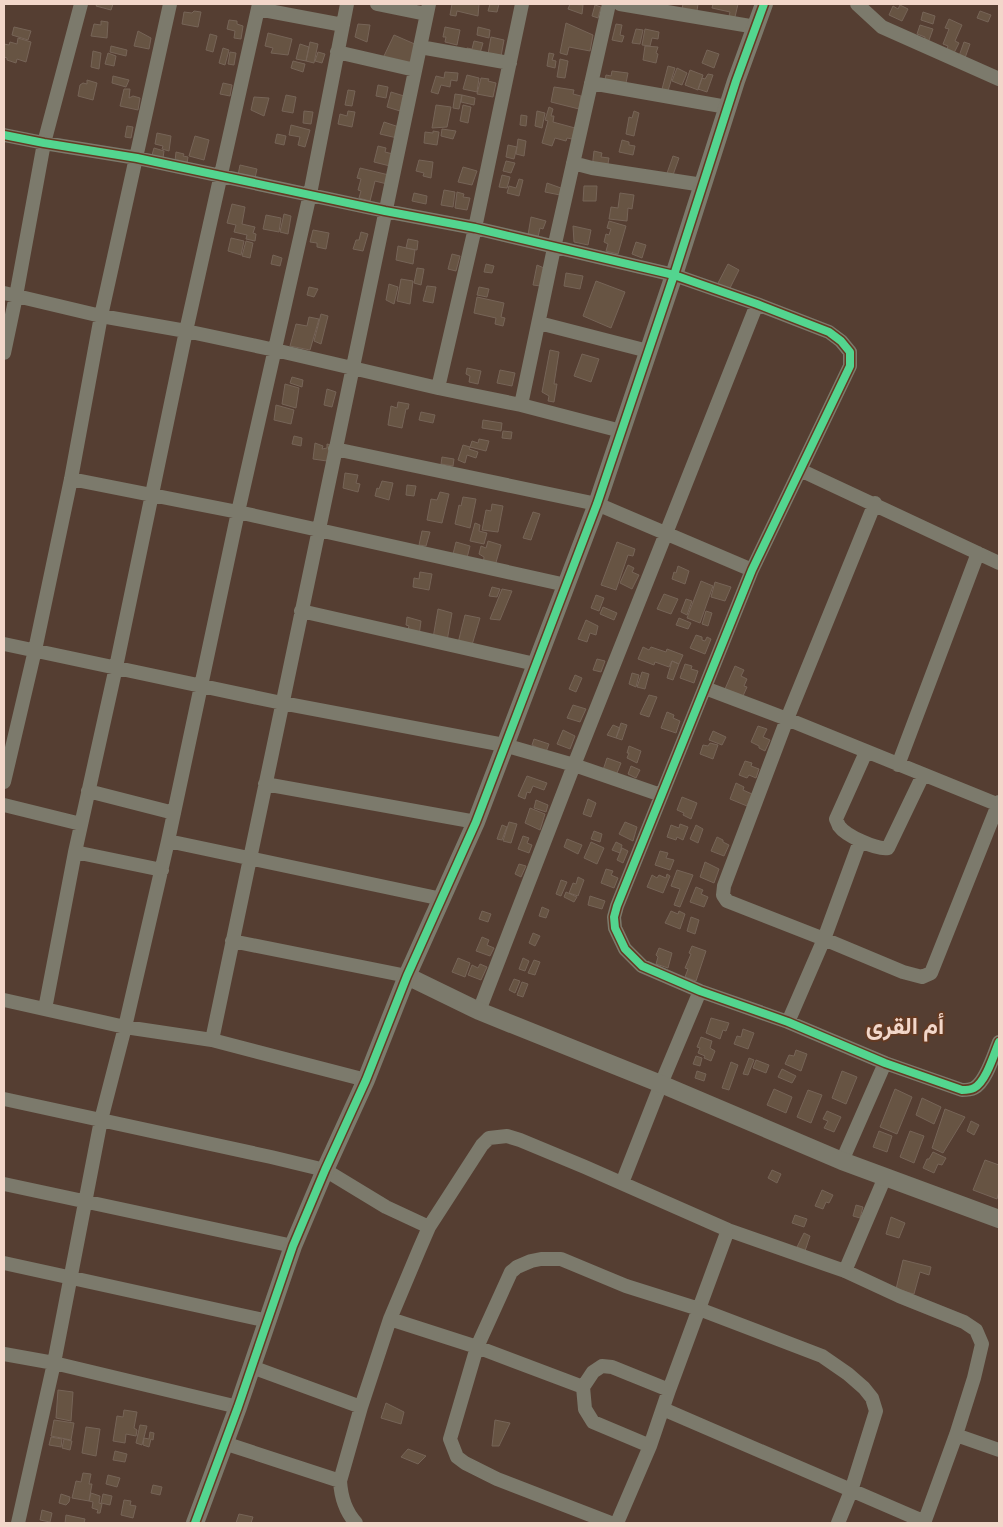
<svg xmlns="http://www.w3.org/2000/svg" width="1003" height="1527" font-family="Cabin,Vazirmatn,sans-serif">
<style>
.building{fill:#675443;stroke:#766457}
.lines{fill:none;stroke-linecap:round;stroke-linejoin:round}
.minor{stroke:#7c7a6c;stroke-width:14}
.tertiary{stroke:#7c7a6c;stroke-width:18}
.cycleway-casing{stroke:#643a23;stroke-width:11}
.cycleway{stroke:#53d58f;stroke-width:8}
.labels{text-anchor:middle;stroke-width:4;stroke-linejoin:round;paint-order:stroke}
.district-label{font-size:24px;font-weight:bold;fill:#f2d7ca;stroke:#643a23}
</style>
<rect width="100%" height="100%" fill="#553e32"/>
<path class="building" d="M97 4H113L111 10 96 6Z
M452 4H479L478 16 457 11 456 16 450 15Z
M490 4H499L497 12 488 11Z
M570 4 583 5 582 14 568 9Z
M683 4H698L697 11 682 9Z
M713 4H738L735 17 729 16 730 12 712 8Z
M595 5 601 7 598 18 592 16Z
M900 5 908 9 902 21 889 15 893 6 898 9Z
M194 11 201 12 198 27 182 24 184 12 192 13Z
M980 11 991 15 988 22 977 18Z
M923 12 935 16 933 24 921 20Z
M949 19 962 25 955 41 959 43 954 53 946 51 948 46 943 44 949 29 945 28Z
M229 20 237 21V24L243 26 241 39 234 38 235 31 227 29Z
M101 21 108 22 107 38 91 36 94 24 101 25Z
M566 23 593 35 590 51 569 47 567 55 560 53Z
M358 24 370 25 367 42 355 37Z
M616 24 622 25 620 35 624 36 622 42 612 40Z
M920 25 933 29 928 43 924 42 925 37 917 34Z
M14 27 31 31 28 40 12 35Z
M445 27 460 30 457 45 445 42 446 37H443Z
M478 27 490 30 489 38 477 35Z
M636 29 643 30 640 44 632 43Z
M645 29 659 32 658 39 652 38 650 46 642 45Z
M138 31 151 38 149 49 134 46Z
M268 33 292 39 288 55 271 53 273 48 265 46Z
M210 34 217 36 213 52 206 50Z
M394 35 417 45 412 65 383 58Z
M491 37 504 40 500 62 487 60Z
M18 38 31 42 26 62 17 59 16 63 7 60V58L4 57V44L9 45 10 42 17 44Z
M474 41 483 43 478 60 464 56 467 48 472 49Z
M310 42 318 44 314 63 306 61Z
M964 42 970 44 965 58 959 56Z
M300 44 309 47 306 61 296 59Z
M111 46 127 50 126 56 110 52Z
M645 46 658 47 656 53 658 54 656 63 643 60Z
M223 48 229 50 225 65 219 63Z
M707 50 719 54 714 68 702 63Z
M93 51 101 53 99 69 91 67Z
M230 52 236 53 234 65 228 64Z
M318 52 325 54 322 63 315 61Z
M108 53 116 56 114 66 105 64Z
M549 53 554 54 552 60 556 61 555 68 547 66Z
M560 59 568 61 565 78 557 77Z
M293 61 305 64 303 72 291 68Z
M668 66 675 68 667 94 661 93Z
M677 68 687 73 682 85 672 81Z
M690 70 703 75 698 90 685 85Z
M612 71 628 73 625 88 604 84 606 75 611 76Z
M445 72 458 73 457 81 451 80 450 87 441 85 438 94 431 92 436 76 444 78Z
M708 74 713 75 707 92 698 89 702 78 705 79Z
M467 75 479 78 477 92 463 89Z
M113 76 129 80 126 87 112 83Z
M481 78 489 79 488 81 496 83 493 97 477 94Z
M87 80 97 83 93 100 78 96 80 85 83 83 87 84Z
M223 83 232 85 230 96 220 94Z
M378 85 388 87 386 98 376 96Z
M554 87 574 90 573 94 581 96 579 109 551 102Z
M124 89H130L129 98 133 96 140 98 138 110 120 106Z
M348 90 355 91 352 106 345 105Z
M391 92 404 96 400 111 387 107Z
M455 94 462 95 459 109 453 108Z
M286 95 296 97 293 113 282 111Z
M462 95 475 98 474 105 461 102Z
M254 97 269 98 264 116 251 110Z
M436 105 451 107 447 127 432 128Z
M463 105 471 107 468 123 460 121Z
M549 107 553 109 551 116H554L553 122 575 128 572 139 567 138 566 141 555 138 552 146 542 143 548 121 545 120Z
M304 111 313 112 311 124 303 123Z
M348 111 355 112 352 127 338 124 340 114 347 116Z
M537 111 545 113 542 128 535 126Z
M634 111 639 113 634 136 626 134 629 117 632 118Z
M521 115 527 116 526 126 520 125Z
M384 122 399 127 397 138 380 134Z
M291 125 310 130 305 147 298 145 300 137 289 135Z
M127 126 133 127 131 138 125 137Z
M442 129 456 131 453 139 441 136Z
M433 131 439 132 437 145 424 143 425 132 433 133Z
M157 133 171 136 169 151 162 149 163 146 155 144Z
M277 134 286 136 284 145 275 143Z
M195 136 209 140 204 160 189 156Z
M518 139 526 141 524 156 516 154Z
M622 140 629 142V145L635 146 633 155 619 152Z
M508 145 517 147 514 159 506 157Z
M378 146 386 148 385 152 393 154 390 166 374 162Z
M154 148 164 151 163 158 152 155Z
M594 151 602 153 601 157 609 158 607 170 592 168Z
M176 152 184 154 183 156 188 157 187 163 175 161Z
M673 156 679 158 672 178 666 176Z
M419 160 433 162 431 178 423 176 424 173 416 171Z
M506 161 515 163 511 173 503 171Z
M240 165 257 169 255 178 238 175Z
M463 167 477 171 472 185 458 182Z
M360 168 389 175 387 184 375 181 370 201 359 198 361 191 358 190 361 179 357 178Z
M502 175 510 177 507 188 499 187Z
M519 179 523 180 519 196 507 193 509 186 516 188Z
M547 183 561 188 560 195 545 192Z
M584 186H597L596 201H583Z
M444 190 455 192 453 207 441 205Z
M457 192 464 194 463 197 470 198 467 210 455 208Z
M414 193 427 196 426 204 412 201Z
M620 193 634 195 632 209 628 208 627 221 609 219 611 207 618 208Z
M232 204 245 207 242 224 255 227 253 233 256 234 255 241 246 239 247 235 234 232 236 225 227 223Z
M284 214 291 216 288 234 280 232Z
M266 215 281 218 279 232 263 229Z
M531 217 546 221 543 229 540 228 538 237 528 235Z
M609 221 626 226 618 254 606 251 608 244 604 242 606 234 609 235 611 229 607 228Z
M573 226 591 230 588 245 574 242Z
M313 230 329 233 326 249 317 247V243L310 242Z
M361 232 368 234 363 251 353 249 356 240H359Z
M231 238 244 241 241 255 228 251Z
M408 239 418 241 417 250 406 248Z
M246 241 253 243 250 258 242 256Z
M636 242 646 245 642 258 632 254Z
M398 246 415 250 413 264 396 260Z
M452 254 460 256 456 271 448 269Z
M273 255 282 258 280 266 271 264Z
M486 264 494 266 492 273 484 272Z
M728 264 739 270 729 290 717 285Z
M537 265 544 268 541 286 533 285Z
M417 268 424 269 421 285 414 283Z
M566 273 583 276 580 289 564 286Z
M401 279 413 281 410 304 397 301Z
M596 281 625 292 611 328 583 316Z
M389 284 398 287 394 304 386 300Z
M427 286 436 287 433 303 423 301Z
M309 287 318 289 314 297 307 295Z
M479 287 489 289 487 297 477 295Z
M477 297 504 303 501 317 505 318 503 326 495 324 496 318 474 313Z
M321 314 328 316 321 344 314 341Z
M309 317 319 319 310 350 290 346 296 324 307 326Z
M550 350 559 352 554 384H557L554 402 548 401 549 396 542 392Z
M582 354 599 359 591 382 574 376Z
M467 368 481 371 478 384 469 382 470 376 466 374Z
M500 370 515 373 512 386 497 383Z
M292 377 303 380 302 387 290 383Z
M285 384 299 388 296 408 282 404Z
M327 389 336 392 332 407 324 405Z
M398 402 409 404 408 409H406L402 428 388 425 391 406 397 408Z
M276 405 294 410 291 424 274 420Z
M421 412 435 415 433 423 419 420Z
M483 420 502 423 501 431 482 428Z
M503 431 512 432 511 439 502 438Z
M294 436 302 438 301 446 292 444Z
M479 439 489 441 486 451 470 447 472 441 478 443Z
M315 443 323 446 322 449 327 448V444L331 445 327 461 313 459Z
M463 445 470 447 469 449 478 452 476 458 467 455 465 463 458 460Z
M442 457 454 459 453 466 441 464Z
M345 473 358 475 356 483 360 484 358 492 343 488Z
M382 481 393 483 389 500 375 496 377 488 379 489Z
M407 485 416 486 414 496 406 495Z
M440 492 449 494 442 523 427 520 431 499 437 500Z
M463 497 476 499 470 528 455 524 459 505 461 506Z
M492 504 503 506 498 532 482 530 486 510 491 511Z
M533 512 540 514 531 540 523 538Z
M475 523 480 525 479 531 487 533 484 544 470 541Z
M422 531 430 532 426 546 419 545Z
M488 541 501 545 495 566 483 565 484 557 479 554 481 546 486 548Z
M456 542 470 546 466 562 452 558Z
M617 542 635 549 633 556 628 555 616 590 601 585Z
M628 565 634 568 632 572 639 575 632 589 620 583Z
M678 566 689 571 685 584 672 579 674 572 676 573Z
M420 572 432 574 429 590 413 587 414 578 419 579Z
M701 581 713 586 700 623 687 618Z
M715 582 731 587 725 601 711 597Z
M492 587 500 589 497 597 489 596Z
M502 589 512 591 500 620 490 619Z
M664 594 678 599 671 614 657 609Z
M596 595 604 598 599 611 591 608Z
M686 599 692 601 687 615 681 612Z
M603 607 617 613 614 620 600 614Z
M438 609 452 613 447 641 433 638Z
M706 611 712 613 708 626 702 624Z
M465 615 480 618 472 645 458 643Z
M407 617 421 621 419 636 407 632 409 626 406 625Z
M679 618 691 623 688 629 676 625Z
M586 620 598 626 596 635 590 633 587 642 578 639Z
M696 635 702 637V640L705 641 707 637 711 639 705 654 690 648Z
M643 647 649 650 651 647 666 652 667 649 683 655 679 664 672 661 669 667 655 662 654 665 638 659Z
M597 659 605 661 601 672 593 670Z
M672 661 679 664 673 680 667 678Z
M685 664 692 666 691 669 698 671 694 683 680 678Z
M735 666 744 670 741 676 747 679 744 686 747 687 743 696 725 689Z
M642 672 649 674 645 689 637 687Z
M632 673 639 675 636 687 629 684Z
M575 675 582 678 576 692 569 689Z
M649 695 657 697 649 717 640 714Z
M573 705 586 709 580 722 567 718Z
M667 712 674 715 673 718 680 721 676 733 661 728Z
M621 723 627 725 622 740 616 738Z
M613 725 620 728 616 738 607 735Z
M758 726 767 729 763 737 770 740 765 751 759 748V746L751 742Z
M563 730 575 736 570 749 557 744Z
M713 731 726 737 722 745 709 740Z
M534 739 549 744 546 752 532 745Z
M710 743 718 745 713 759 700 754 703 745 708 746Z
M629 746 641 751 637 763 627 758 629 753H627Z
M607 758 621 763 615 778 602 773Z
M745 761 752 763 751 766 759 769 756 778 749 775 747 778 739 775Z
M631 766 640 770 636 778 628 774Z
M527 776 547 783 544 790 533 786 530 793 527 792 525 799 518 796Z
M736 783 744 787 743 790 752 794 747 806 730 799Z
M682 797 697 803 691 819 683 815 684 813 677 810Z
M588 799 596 803 591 817 583 814Z
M536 800 548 805 546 812 534 808Z
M530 808 545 814 540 830 525 823Z
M509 822 517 824 511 843 503 841Z
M625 822 637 827 633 841 619 834Z
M680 824 688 827 683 840 677 837 676 840 667 837 671 825 679 828Z
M502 825 507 827 502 840 497 839Z
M696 825 703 829 698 843 690 839Z
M594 831 602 834 600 842 591 839Z
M523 836 529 838 527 843 532 845 529 853 518 849Z
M717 837 723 840V842L729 845 724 856 711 851Z
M567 839 582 845 578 854 564 847Z
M591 842 604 848 597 864 584 858Z
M616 842 622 845 620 853 612 850Z
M622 848 628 851 623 863 617 860Z
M660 851 668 853 666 858 674 860 670 870 655 865Z
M705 862 719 869 714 883 700 877Z
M519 864 526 866 521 877 515 874Z
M606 869 613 871 611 875 618 878 614 888 601 883Z
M677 870 693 875 680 907 674 905 680 889 671 886Z
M667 874 670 876 663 893 647 887 652 875 657 878 659 875 666 878Z
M578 877 584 880 578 896 569 893 573 883 576 884Z
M561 880 567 882 561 896 556 894Z
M696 887 703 890 701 894 708 897 704 907 690 902Z
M566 892 577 897 574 902 564 897Z
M590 896 605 901 602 909 588 905Z
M542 907 549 910 546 918 539 916Z
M482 911 491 914 488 922 479 919Z
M671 911 678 914 679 911 685 914 680 929 665 923Z
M691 917 699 920 695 934 687 931Z
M533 933 540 936 535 946 529 943Z
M482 937 489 940 487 945 494 948 490 956 476 951Z
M692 946 706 951 696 981 685 977 688 969 685 968 691 954 689 953Z
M659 948 672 953 668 968 656 964 658 957 656 955Z
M458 958 470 963 465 977 452 972Z
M523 958 529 961 525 971 519 969Z
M534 960 540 962 535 975 528 973Z
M480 964 487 967 481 980 468 975 472 965 478 968Z
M514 979 520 981 515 993 509 990Z
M522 982 528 984 523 997 517 995Z
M711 1018 729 1023 726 1031 723 1030 720 1039 706 1033Z
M743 1029 754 1033 748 1049 734 1044 737 1036 741 1037Z
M701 1037 712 1041 710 1048 715 1051 711 1061 704 1058 705 1056 698 1053 700 1048 697 1047Z
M796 1050 807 1054 801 1071 785 1064 789 1055 794 1056Z
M696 1056 702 1058 700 1066 693 1064Z
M749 1058 754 1060 748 1075 743 1074Z
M756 1060 769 1065 766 1073 753 1068Z
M731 1062 738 1065 729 1090 722 1088Z
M782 1069 796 1076 792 1083 778 1077Z
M697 1071 706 1074 704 1081 695 1078Z
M842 1071 857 1077 846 1104 832 1098Z
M774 1089 792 1097 786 1113 767 1105Z
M895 1089 912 1097 897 1134 880 1127Z
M808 1090 822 1095 811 1123 797 1117Z
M922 1098 941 1107 934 1124 916 1115Z
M945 1109 965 1117 943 1153 932 1148Z
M827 1111 841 1117 834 1132 824 1128 828 1121 823 1119Z
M971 1121 979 1125 974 1135 967 1131Z
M879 1131 892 1136 887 1152 873 1147Z
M910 1131 924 1136 914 1163 900 1157Z
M933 1152 946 1158 942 1165 938 1164 934 1173 923 1168 927 1159H929Z
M985 1160 999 1165V1191L997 1199 973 1190Z
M772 1170 781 1174 777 1183 768 1178Z
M822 1190 833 1195 829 1203 826 1202 823 1209 815 1206Z
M856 1205 863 1207 860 1218 853 1216Z
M795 1215 807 1219 804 1227 792 1223Z
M891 1217 905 1223 899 1238 886 1234Z
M804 1233 810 1236 805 1251 797 1247Z
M903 1260 931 1267 929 1275 920 1272 914 1294 896 1289Z
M58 1390 73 1392 71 1421 56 1418Z
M386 1403 404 1412 401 1424 381 1418Z
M124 1410 137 1412 134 1428 137 1430 136 1436 126 1434 125 1443 113 1441 117 1416 123 1417Z
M54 1420 74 1423 71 1440 51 1436Z
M495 1420 510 1423 499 1446H492Z
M140 1425 147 1426 142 1445 136 1443Z
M86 1427 100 1429 96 1456 82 1453Z
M150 1432 154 1433 153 1440 151 1439 149 1447 143 1445 144 1438 149 1439Z
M51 1437 62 1439 61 1447 49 1445Z
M64 1439 72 1441 70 1450 62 1448Z
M408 1449 426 1456 418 1464 401 1457Z
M115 1451 127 1454 125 1462 113 1460Z
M83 1473 91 1474 89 1484H92L89 1501 72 1498 76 1481 81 1482Z
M108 1475 120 1478 117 1487 106 1484Z
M153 1485 162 1487 160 1495 151 1493Z
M91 1493 100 1496 99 1503 102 1504 100 1513H97L98 1510 92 1508 93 1502 89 1501Z
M61 1494 70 1497 69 1502 66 1505 59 1503Z
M103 1494 112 1496 110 1505 101 1503Z
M124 1500 131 1501 130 1505 136 1506 133 1518 121 1515Z
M42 1510 52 1513 50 1522 40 1520Z
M239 1514 253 1517 251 1523H236Z
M66 1515 85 1519 84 1523H65Z"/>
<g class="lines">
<path class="minor" d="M377 4 426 14
M620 4 756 27
M857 4 882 27 999 79
M258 9 343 25
M420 47 510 63
M337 52 415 70
M591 83 727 107
M4 135 44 143 137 158 385 211 475 228 674 275 757 304 829 332 841 341 850 352V366L752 570 617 906 614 917 615 928 625 949 642 966 700 991 788 1022 885 1063 962 1090C965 1090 970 1090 974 1088 986 1082 994 1054 999 1042
M573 163 592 168 703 185
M4 293 101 316 186 331 275 350 438 388 521 405 621 431
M539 323 648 351
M4 353 16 296 44 143 81 4
M438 388 475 228 522 4
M521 405 554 248 609 4
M335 449 597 504 752 570
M800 470 999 563
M71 479 238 512 566 585
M875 503 787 719 724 886 723 895 727 901 824 939 903 972 922 977 931 973 999 802
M301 611 535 664
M4 644 282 703 504 745 574 765 661 795
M705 688 787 719 999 805
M866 752 836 819C837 821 838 824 839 826 846 836 877 850 888 848L923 775
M898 765 978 553
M4 782 35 650 71 479 101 316 170 4
M265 784 476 822
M88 791 174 813
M4 805 81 824
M168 841 442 899
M75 852 162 870
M232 941 407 976
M4 1000 125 1027 212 1040 366 1080
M45 1009 75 852 116 667 186 331 259 4
M479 1011 574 765 757 304
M788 1022 824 939 860 841
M212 1040 429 4
M4 1099 271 1157 325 1170 386 1207 429 1227
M842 1161 885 1063
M622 1183 661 1084 700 991
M4 1184 293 1246
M4 1263 268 1321
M845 1271 885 1177
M390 1319 477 1347 583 1387
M4 1354 54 1363 238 1407
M252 1367 361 1407
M663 1409 925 1522
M956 1435 999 1450
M224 1443 340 1481
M650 1446 593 1422 585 1409 583 1387 593 1372 602 1366 612 1367 669 1390
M18 1523 54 1363 101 1120 125 1027 168 841 238 512 310 194 347 4
M356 1523C345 1511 341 1497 340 1481L361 1407 390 1319 419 1250 429 1227 482 1145 489 1138 507 1136 520 1140 585 1167 728 1230 845 1271 899 1296 964 1322 976 1330 982 1344 974 1378 956 1435 924 1523
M611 1523 497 1479 465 1463 457 1457 450 1439 477 1347 511 1272 517 1267 531 1261 541 1259H561L626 1286 699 1309 822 1356 848 1374 864 1388 872 1398 876 1411 851 1491 838 1523
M617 1523 650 1446 669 1390 728 1230"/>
<path class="tertiary" d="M407 976 479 1011 661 1084 842 1161 999 1219
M195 1523 238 1407 293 1246 325 1170 366 1080 407 976 476 822 597 504 674 275 736 81 764 4"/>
<defs>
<path id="cycleway" d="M4 135 44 143 137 158 385 211 475 228 674 275 757 304 829 332 841 341 850 352V366L752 570 617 906 614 917 615 928 625 949 642 966 700 991 788 1022 885 1063 962 1090C965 1090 970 1090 974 1088 986 1082 994 1054 999 1042
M195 1523 238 1407 293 1246 325 1170 366 1080 407 976 476 822 597 504 674 275 736 81 764 4"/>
</defs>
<use href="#cycleway" class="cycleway-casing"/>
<use href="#cycleway" class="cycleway"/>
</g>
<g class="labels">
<g class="district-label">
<text x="905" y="1034">أم القرى</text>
</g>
</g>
<rect width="1003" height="1527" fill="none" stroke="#f2d7ca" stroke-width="10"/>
</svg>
